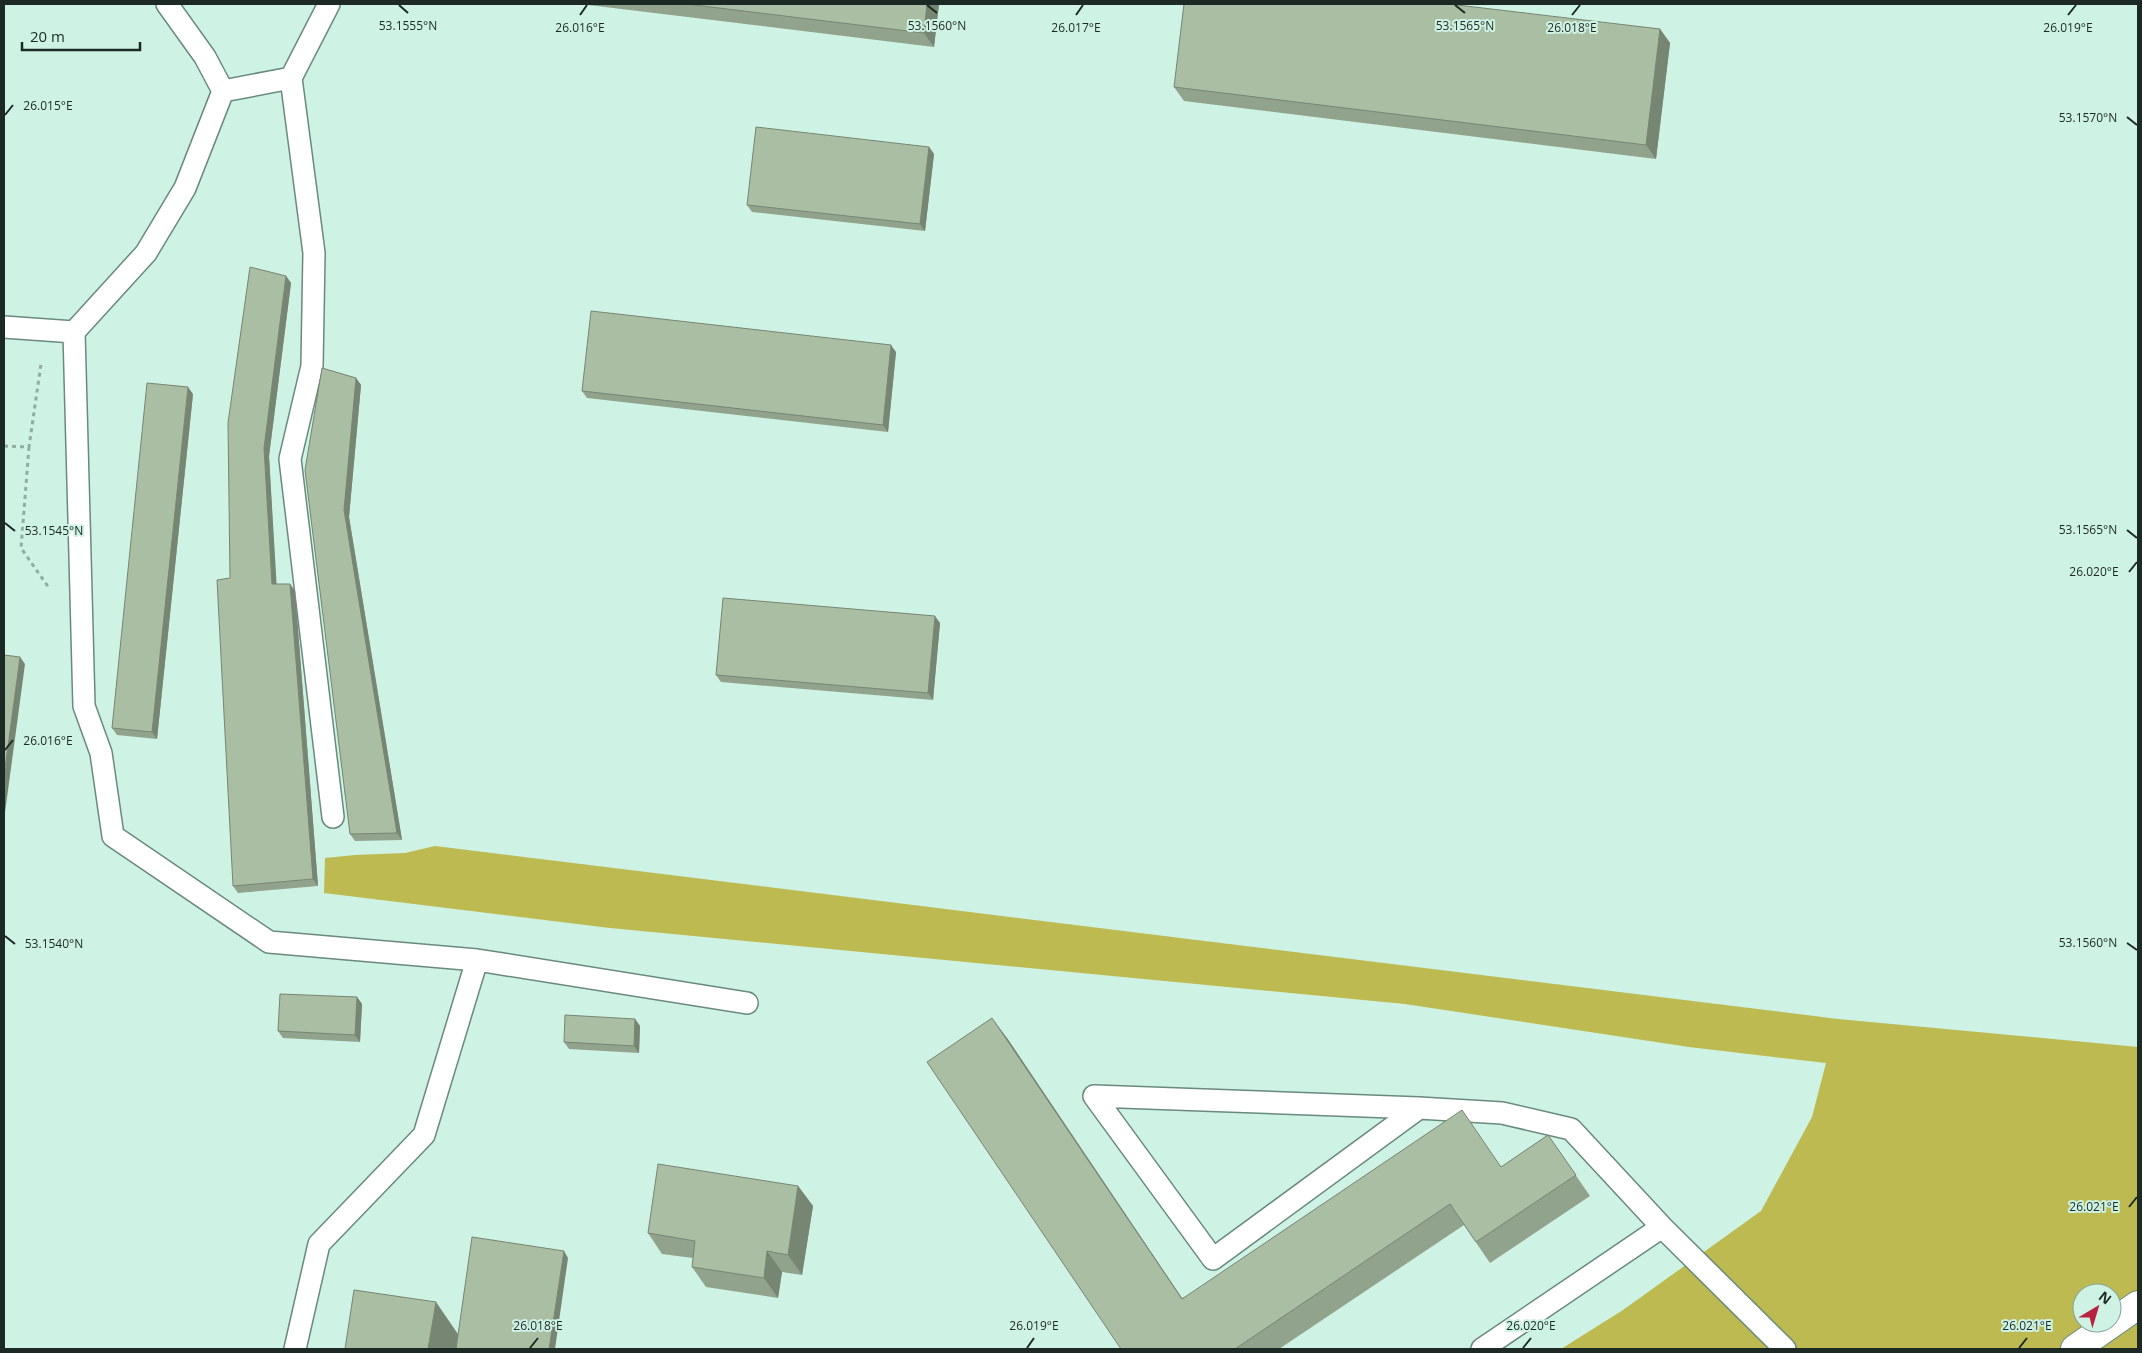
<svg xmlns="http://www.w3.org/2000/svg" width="2142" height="1353" font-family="'Open Sans',sans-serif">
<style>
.forest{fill:#bcba50;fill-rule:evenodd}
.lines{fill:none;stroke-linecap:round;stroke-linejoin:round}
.lane-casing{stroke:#698a7d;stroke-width:24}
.secondary-casing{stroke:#698a7d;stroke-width:30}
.path{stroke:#91ada1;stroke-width:3;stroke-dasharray:4 4;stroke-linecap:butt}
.lane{stroke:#fff;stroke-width:21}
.secondary{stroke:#fff;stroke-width:28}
.wall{fill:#92a38d}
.shaded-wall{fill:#778573}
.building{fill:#aabea4;stroke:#778573}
.ticks{fill:none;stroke:#1c2924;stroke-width:2}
.ticks-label{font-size:12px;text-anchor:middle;fill:#1c2924;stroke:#cef2e3;stroke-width:4;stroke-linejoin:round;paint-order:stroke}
</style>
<rect width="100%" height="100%" fill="#cef2e3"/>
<path class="forest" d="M435 846 1838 1019 2138 1047V1349H1561L1623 1310 1761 1211 1812 1117 1826 1063 1689 1047 1405 1004 610 928 324 893 325 858 355 855 405 853ZM2082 1293H2112V1323H2082Z"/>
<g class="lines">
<defs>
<path id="lane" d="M167 4 205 57 223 91 291 78 329 4
M291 78 314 253 312 366 290 459 333 817
M223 91 185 188 146 253 74 332 84 706 101 753 113 836 269 942 477 960 747 1003
M4 327 74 332
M1419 1108 1213 1259 1094 1096 1419 1108 1502 1113 1571 1129 1662 1227
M295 1349 319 1244 424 1135 477 960
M1482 1349 1662 1227 1785 1349"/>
<path id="secondary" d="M2075 1349 2138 1305"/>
</defs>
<use href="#lane" class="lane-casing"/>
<use href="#secondary" class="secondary-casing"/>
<path class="path" d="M4 446 29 447 41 364
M29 447 21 548 49 588"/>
<use href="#lane" class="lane"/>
<use href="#secondary" class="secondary"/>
</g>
<path class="wall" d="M580 4H939L934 47Z
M1660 29 1670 43 1656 159 1184 101 1174 87Z
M929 147 934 154 925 231 752 212 747 205Z
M286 276 291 283 269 456 276 584H290L295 591 318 886 238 893 233 886 230 578Z
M896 352 888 432 587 398 582 391Z
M322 368 356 378 361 385 349 517 402 840 355 841 350 834Z
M193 394 157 739 117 735 112 728Z
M940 623 933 700 721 682 716 675Z
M357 997 362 1004 360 1042 283 1038 278 1031Z
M635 1019 640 1026 639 1053 569 1049 564 1042Z
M1007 1038 1182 1298 1501 1167 1548 1135 1590 1196 1490 1263 1464 1225 1279 1349H1121Z
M798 1186 813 1206 802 1275 782 1272 778 1298 706 1287 692 1267 693 1258 662 1254 648 1233Z"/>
<path class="shaded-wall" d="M927 4H939L934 47 924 33Z
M1660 29 1670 43 1656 159 1646 145Z
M929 147 934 154 925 231 920 224Z
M286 276 291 283 269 456 277 591 272 584 264 448Z
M891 345 896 352 888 432 883 425Z
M356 378 361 385 349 517 402 840 397 833 344 510Z
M188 387 193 394 157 739 152 732Z
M290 584 295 591 318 886 313 879Z
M935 616 940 623 933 700 928 693Z
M20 657 25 664 4 820V776Z
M357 997 362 1004 360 1042 355 1035Z
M992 1018 1007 1038 1196 1319 1182 1299Z
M635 1019 640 1026 639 1053 634 1046Z
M798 1186 813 1206 802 1275 788 1255Z
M564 1251 568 1258 555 1349H549Z
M767 1251 782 1272 778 1298 764 1278Z
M436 1302 460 1337 458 1349H428Z"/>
<path class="building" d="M686 4H927L924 33Z
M1184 4H1449L1660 29 1646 145 1174 87Z
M756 127 929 147 920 224 747 205Z
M250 267 286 276 264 448 272 584H290L313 879 233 886 217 580 230 578 228 423Z
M591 311 891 345 883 425 582 391Z
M322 368 356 378 344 510 397 833 350 834 305 470Z
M147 383 188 387 152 732 112 728Z
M723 598 935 616 928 693 716 675Z
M4 655 20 657 4 776Z
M280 994 357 997 355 1035 278 1031Z
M565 1015 635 1019 634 1046 564 1042Z
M992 1018 1182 1299 1462 1110 1501 1167 1548 1135 1576 1175 1476 1242 1450 1204 1235 1349H1121L927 1062Z
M658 1164 798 1186 788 1255 767 1251 764 1278 692 1267 695 1241 648 1233Z
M472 1237 564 1251 549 1349H456Z
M354 1290 436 1302 428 1349H345Z"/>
<path class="ticks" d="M399 5 408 13M927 5 937 13M1455 5 1465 13M580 15 587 5M1076 15 1083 5M1572 15 1580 5M2068 15 2076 5M5 115 13 105M2127 117 2137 125M5 523 15 531M2127 530 2137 538M2129 572 2137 562M5 750 13 740M5 936 15 944M2127 943 2137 950M2129 1207 2137 1197M530 1348 538 1338M1027 1348 1034 1338M1523 1348 1531 1338M2019 1348 2027 1338"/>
<g class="ticks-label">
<text x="408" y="30">53.1555°N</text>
<text x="937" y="30">53.1560°N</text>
<text x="1465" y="30">53.1565°N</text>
<text x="1076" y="32">26.017°E</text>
<text x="580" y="32">26.016°E</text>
<text x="1572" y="32">26.018°E</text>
<text x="2068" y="32">26.019°E</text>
<text x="48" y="110">26.015°E</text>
<text x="2088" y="122">53.1570°N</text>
<text x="2088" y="534">53.1565°N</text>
<text x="54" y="535">53.1545°N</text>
<text x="2094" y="576">26.020°E</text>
<text x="48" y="745">26.016°E</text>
<text x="2088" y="947">53.1560°N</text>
<text x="54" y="948">53.1540°N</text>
<text x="2094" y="1211">26.021°E</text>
<text x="538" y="1330">26.018°E</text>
<text x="1034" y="1330">26.019°E</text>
<text x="1531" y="1330">26.020°E</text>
<text x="2027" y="1330">26.021°E</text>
</g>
<rect width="2142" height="1353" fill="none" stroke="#1c2924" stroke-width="10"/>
<g transform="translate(2097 1308) rotate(38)"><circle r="24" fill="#cef2e3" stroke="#87a297"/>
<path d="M0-4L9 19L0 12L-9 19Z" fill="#b62442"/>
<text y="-8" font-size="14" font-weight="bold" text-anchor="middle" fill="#1c2924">N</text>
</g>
<path d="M22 42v8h118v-8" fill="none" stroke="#1c2924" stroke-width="2.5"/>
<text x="30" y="42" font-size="15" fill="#1c2924" stroke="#cef2e3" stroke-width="4" paint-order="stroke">20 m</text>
</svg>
